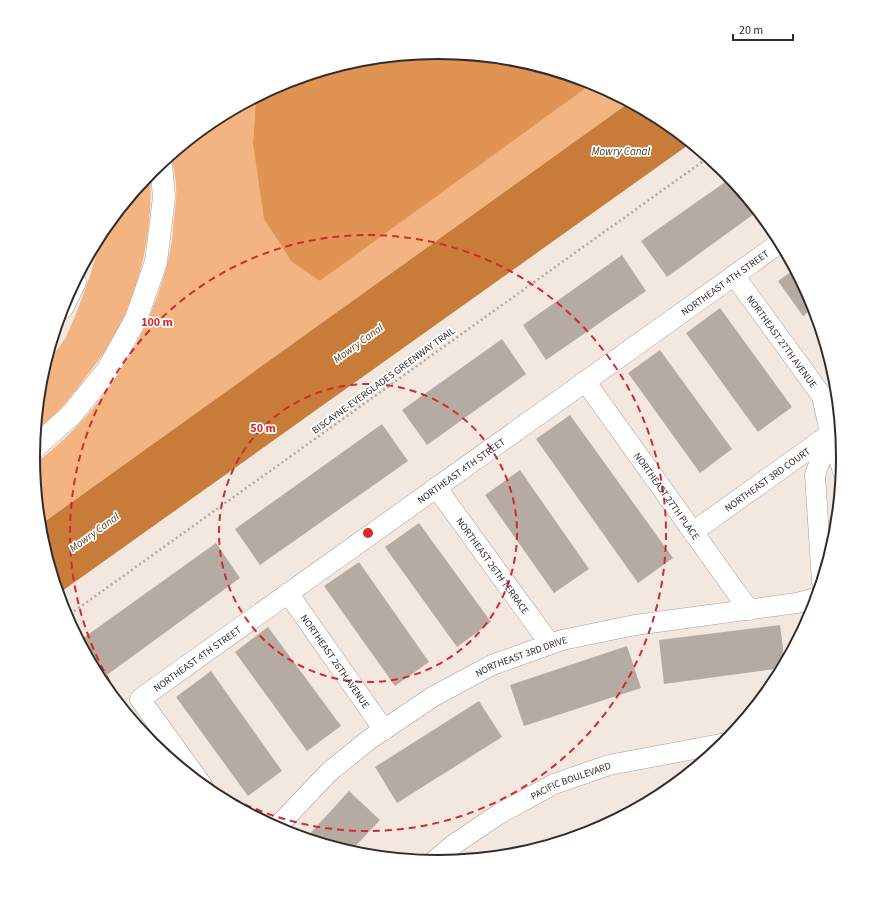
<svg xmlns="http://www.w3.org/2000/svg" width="877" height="915" font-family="'Source Sans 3',sans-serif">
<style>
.green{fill:#f3b482}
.forest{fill:#e09453}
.water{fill:#c77c3a}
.building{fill:#b6aba3}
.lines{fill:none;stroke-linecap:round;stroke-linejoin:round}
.minor-casing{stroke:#a99e96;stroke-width:21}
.motorway-casing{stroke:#a99e96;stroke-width:23}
.path{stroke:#b0a7a0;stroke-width:2.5;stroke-dasharray:2 3;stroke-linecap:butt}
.minor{stroke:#fff;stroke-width:20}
.motorway{stroke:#fff;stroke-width:22}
.ring{fill:none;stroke:#d62828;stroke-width:2;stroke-dasharray:7 5}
.labels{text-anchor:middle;stroke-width:3.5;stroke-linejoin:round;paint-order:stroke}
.street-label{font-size:10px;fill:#312c29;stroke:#fff}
.water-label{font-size:11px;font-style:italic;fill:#57371b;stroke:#fff}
.rim{fill:none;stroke:#312c29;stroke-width:2}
.centre{fill:#d62828;stroke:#fff;stroke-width:2}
.ring-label{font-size:12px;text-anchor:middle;font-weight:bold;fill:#d62828;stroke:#fff;stroke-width:3.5;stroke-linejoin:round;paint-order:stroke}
</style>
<rect width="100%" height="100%" fill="#f3e8e0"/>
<path class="green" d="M593 83 630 102 40 525 34 464C104 413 155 330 171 246 173 237 173 227 174 218 175 209 177 198 176 188 176 177 173 166 171 155L213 120 256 97 253 143 320 281Z
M150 173C154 232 139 297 108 347 101 358 93 367 86 377 71 397 55 417 35 433L41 378 44 368 66 337 76 314 91 273 102 232Z"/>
<path class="forest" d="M439 52 518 60 593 83 320 281 292 262 264 219 253 143 256 97 284 83 360 60Z"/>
<path class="water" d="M630 102 664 120 691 143 58 594 41 536 40 525Z"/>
<path class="building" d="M731 178 758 211 667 277 641 241Z
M622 255 646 291 546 360 523 325Z
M795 269 815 307 803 316 778 281Z
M720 308 792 407 758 432 686 333Z
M823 336 828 353 819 340Z
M502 339 526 374 427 445 402 410Z
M660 350 732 449 700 473 628 373Z
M570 415 673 558 638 583 536 439Z
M382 424 408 461 260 565 235 529Z
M520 470 589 569 554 593 485 495Z
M419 523 491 622 457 647 385 547Z
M216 543 240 578 100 680 79 641Z
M359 562 429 662 395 686 324 586Z
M780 625 785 665 783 668 664 684 659 640Z
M268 627 341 726 307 751 235 652Z
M627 646 641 688 524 726 510 685Z
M211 671 282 771 248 796 176 697Z
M479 701 502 737 397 803 375 767Z
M349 791 380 820 350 852 305 839Z"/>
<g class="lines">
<defs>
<g id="minor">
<path id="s1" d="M734 275 822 396 830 433 842 468 843 472"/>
<path id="s2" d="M585 381 749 610"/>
<path id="s3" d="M436 487 550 644"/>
<path id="s4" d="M693 532 841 426"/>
<path d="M822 582 815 475 830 433"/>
<path id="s5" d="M288 593 384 730"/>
<path id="s6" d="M202 785 140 699 781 242"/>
<path id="s7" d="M276 828 329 772 370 739 434 696 492 665 562 640 635 625 797 603 818 597"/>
<path id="s8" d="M433 862 453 845 499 814 554 784 609 765 726 743"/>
</g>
<path id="motorway" d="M62 308 75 282
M34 448 71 415 107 371 136 319 156 262 164 197 161 164"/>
</defs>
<use href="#minor" class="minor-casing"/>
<use href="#motorway" class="motorway-casing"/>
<path class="path" d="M66 617 709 157"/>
<use href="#minor" class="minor"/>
<use href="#motorway" class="motorway"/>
</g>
<g class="ring">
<circle cx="368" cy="533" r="149"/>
<circle cx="368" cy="533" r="298"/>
</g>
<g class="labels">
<g class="street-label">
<text dy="4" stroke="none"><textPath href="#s6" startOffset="824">NORTHEAST 4TH STREET</textPath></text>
<text dy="4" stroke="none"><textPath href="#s1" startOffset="82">NORTHEAST 27TH AVENUE</textPath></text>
<text transform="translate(383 380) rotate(-36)" y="4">BISCAYNE-EVERGLADES GREENWAY TRAIL</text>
<text dy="4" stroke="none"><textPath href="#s6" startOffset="500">NORTHEAST 4TH STREET</textPath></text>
<text dy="4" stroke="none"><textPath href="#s4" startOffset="91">NORTHEAST 3RD COURT</textPath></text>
<text dy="4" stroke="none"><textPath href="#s2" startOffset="141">NORTHEAST 27TH PLACE</textPath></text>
<text dy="4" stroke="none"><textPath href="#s3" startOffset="97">NORTHEAST 26TH TERRACE</textPath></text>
<text dy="4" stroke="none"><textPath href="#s7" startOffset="303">NORTHEAST 3RD DRIVE</textPath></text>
<text dy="4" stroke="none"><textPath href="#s6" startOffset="176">NORTHEAST 4TH STREET</textPath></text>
<text dy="4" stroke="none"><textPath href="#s5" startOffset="83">NORTHEAST 26TH AVENUE</textPath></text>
<text dy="4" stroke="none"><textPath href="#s8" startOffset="161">PACIFIC BOULEVARD</textPath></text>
</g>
<g class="water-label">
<text x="621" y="155">Mowry Canal</text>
<text transform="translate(358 343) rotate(-36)" y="4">Mowry Canal</text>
<text transform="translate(94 532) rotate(-36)" y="4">Mowry Canal</text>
</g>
</g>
<path d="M0 0H877V915H0ZM40 457a398 398 0 1 1 796 0a398 398 0 1 1-796 0Z" fill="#fff" fill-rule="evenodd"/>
<path class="rim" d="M40 457a398 398 0 1 1 796 0a398 398 0 1 1-796 0Z"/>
<circle cx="368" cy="533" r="6" class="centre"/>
<g class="ring-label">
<text x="157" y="326">100 m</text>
<text x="263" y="432">50 m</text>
</g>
<path d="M733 34v6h60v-6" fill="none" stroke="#312c29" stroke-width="2"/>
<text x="739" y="34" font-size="12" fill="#312c29" stroke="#ffffff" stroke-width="3" paint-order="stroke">20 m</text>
</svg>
